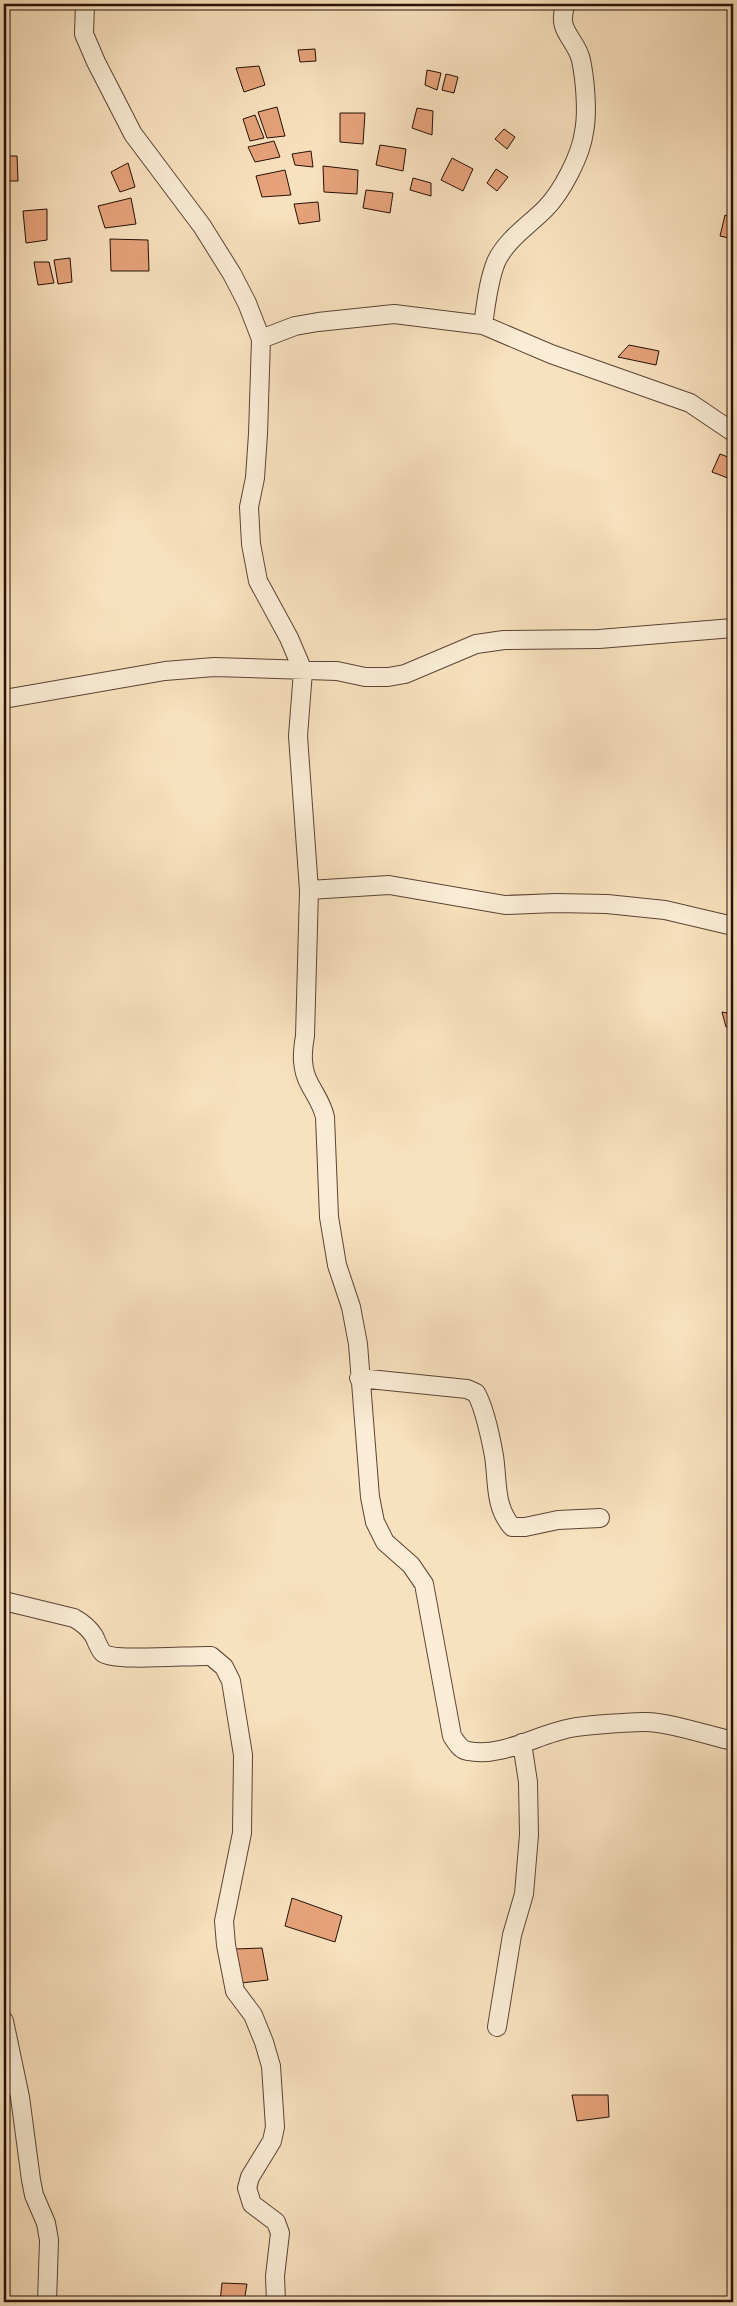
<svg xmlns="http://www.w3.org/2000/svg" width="737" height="2306" font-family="'Old Standard TT',serif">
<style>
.building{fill:#e6a37b;stroke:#271006}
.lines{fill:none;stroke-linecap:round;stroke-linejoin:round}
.street-casing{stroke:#5b4434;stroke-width:20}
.street{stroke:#faecd5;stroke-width:18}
</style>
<rect width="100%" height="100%" fill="#f8e1be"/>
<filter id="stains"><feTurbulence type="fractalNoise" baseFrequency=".004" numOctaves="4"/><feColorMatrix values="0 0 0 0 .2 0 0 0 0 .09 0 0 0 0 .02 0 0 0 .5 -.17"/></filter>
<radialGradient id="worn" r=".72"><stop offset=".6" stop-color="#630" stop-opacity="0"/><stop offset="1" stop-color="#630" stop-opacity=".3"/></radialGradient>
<path class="building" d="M315 49 316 61 300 62 298 50Z
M259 66 265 85 244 92 236 68Z
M427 70 441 73 437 90 425 85Z
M446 74 458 77 454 93 442 90Z
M277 107 285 136 267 138 258 112Z
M417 108 433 111 432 135 412 128Z
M340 113H365L363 144 340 142Z
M255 115 264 138 250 141 243 119Z
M504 129 515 137 507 149 495 139Z
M274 141 280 157 255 162 248 147Z
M380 145 406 149 403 171 376 165Z
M311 151 313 167 295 165 292 154Z
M4 156H17L18 181H4Z
M452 158 473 169 463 191 441 180Z
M128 163 135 187 120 192 111 172Z
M323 166 358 170 357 194 324 192Z
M496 169 508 177 497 191 487 183Z
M285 170 291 195 262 197 256 176Z
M413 178 431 183V196L410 190Z
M366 190 393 193 390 213 363 208Z
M131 198 136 224 105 228 98 206Z
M318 202 320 221 299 224 294 204Z
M47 209V240L26 243 23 211Z
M725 215 733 219V239L720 236Z
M110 239 148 240 149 271H111Z
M70 258 72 282 58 284 54 260Z
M34 262H49L54 283 38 285Z
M629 345 659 351 656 365 618 357Z
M720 454 733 459 728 478 712 472Z
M722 1012 733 1014V1027H726Z
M292 1898 342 1916 335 1942 285 1926Z
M262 1948 268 1980 241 1983 235 1949Z
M572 2095H608L609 2117 577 2121Z
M222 2283 247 2284 244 2302H220Z"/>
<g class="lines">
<defs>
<path id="street" d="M85 4 84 34 96 62 133 134 202 226 232 274 247 303 261 339 258 434 255 478 249 507 251 544 258 581 289 638 303 671 298 736 309 890 305 1036C302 1053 301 1069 310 1085 316 1096 322 1104 325 1117L329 1217 337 1265 351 1307 358 1344 370 1497 375 1522 385 1542 411 1565 424 1584 452 1736C456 1742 460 1750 468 1751 502 1758 538 1734 571 1728 594 1724 620 1723 644 1722 666 1721 710 1736 733 1741
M483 325C486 305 488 282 496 262 506 240 528 226 545 209 562 192 581 155 584 132 588 112 585 79 581 60 576 38 555 31 566 4
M261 339 295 326 318 322 394 314 483 325 551 354 690 403 733 432
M4 699 165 671 214 667 337 671 365 677H388L405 674 476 644 504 640 599 639 733 628
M309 890 389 885 505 905 556 903 607 904 665 910 733 926
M359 1378 467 1389 476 1393C484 1407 491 1439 494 1456 498 1482 494 1506 512 1527H525L558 1520 600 1518
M4 1601 74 1618C83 1623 89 1628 94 1636 97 1642 99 1649 103 1653 114 1662 192 1655 211 1656L224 1667 231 1681 243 1755 242 1833 224 1921 226 1945 235 1991 253 2015 264 2042 271 2066 275 2127 272 2141 250 2177 247 2188 252 2204 276 2222 280 2233 275 2276 276 2302
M4 2021 20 2097 31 2180 34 2195 46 2223 49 2240 47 2302
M497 2027 512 1935 524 1894 529 1835 528 1782 522 1743"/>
</defs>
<use href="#street" class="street-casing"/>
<use href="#street" class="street"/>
</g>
<rect width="737" height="2306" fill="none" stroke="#f8e1be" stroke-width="20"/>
<rect x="5" y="5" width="727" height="2296" fill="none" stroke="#271006" stroke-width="2.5"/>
<rect x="10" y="10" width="717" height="2286" fill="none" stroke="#271006"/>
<rect width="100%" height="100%" filter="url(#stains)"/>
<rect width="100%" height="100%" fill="url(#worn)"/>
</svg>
